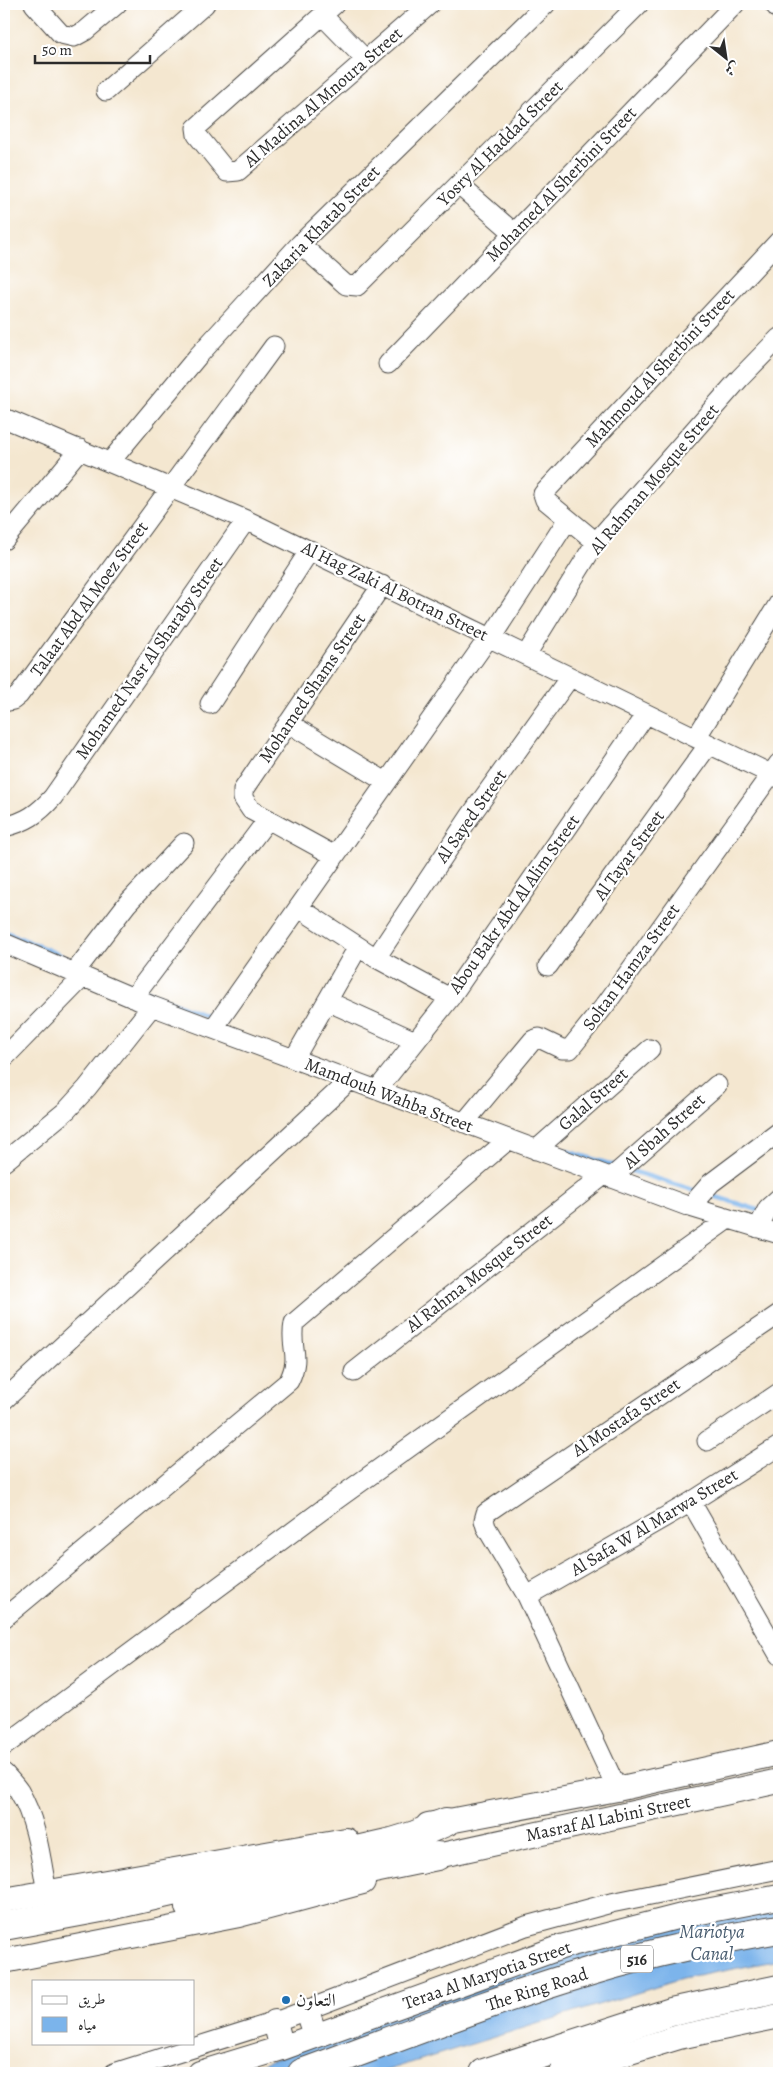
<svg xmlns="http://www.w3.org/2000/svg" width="783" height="2077" font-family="Alegreya,Amiri,serif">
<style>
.water{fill:#7bb4eb;stroke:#53708b}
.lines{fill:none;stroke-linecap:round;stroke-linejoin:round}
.stream{stroke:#7bb4eb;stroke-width:4.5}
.minor-casing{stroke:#494744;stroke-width:21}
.major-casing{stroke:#494744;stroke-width:26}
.highway-casing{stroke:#494744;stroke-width:30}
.minor{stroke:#fff;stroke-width:19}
.major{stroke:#fff;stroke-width:24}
.highway{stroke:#fff;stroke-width:28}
.poi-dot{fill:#1f6fb2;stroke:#fff;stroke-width:2}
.labels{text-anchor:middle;stroke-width:4.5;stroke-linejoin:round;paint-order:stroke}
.shield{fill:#fff;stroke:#6b6b6b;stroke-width:1}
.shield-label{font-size:16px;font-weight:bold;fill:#2b2b2b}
.street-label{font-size:18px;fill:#2b2b2b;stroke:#fff}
.poi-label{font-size:18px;fill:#2b2b2b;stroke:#fff;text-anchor:start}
.water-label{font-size:19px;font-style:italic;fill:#475b6e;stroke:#fff}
</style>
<rect width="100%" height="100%" fill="#fff"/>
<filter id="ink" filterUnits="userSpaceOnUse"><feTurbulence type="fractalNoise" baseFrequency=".02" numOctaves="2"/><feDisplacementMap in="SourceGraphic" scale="10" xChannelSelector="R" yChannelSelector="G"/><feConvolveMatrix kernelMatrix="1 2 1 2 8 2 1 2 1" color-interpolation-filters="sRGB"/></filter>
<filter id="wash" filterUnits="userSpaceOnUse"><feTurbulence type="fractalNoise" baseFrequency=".0096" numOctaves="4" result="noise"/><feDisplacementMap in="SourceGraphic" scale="20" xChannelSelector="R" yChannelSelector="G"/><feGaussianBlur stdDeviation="1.12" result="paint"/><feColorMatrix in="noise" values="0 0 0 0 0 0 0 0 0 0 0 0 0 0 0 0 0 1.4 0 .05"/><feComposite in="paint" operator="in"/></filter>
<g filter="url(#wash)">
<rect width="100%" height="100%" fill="#f4e7d0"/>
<path class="water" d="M779 1902V1960L682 1979 378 2073H235L594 1944Z"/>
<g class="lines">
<path class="stream" d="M4 931 77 962
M87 966 137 987
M144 990 213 1019
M563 1150 616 1166
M628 1170 697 1191
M707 1194 758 1210"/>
</g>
</g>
<g filter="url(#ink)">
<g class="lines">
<defs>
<path id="minor" d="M34 4 61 34 74 37 85 31 117 4
M335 4 196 128 197 135 227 172 238 171 430 4
M774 4 779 10
M322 15 366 60
M106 91 205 4
M459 185 514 233
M300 244 346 285 357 286 639 4
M388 364 735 4
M4 418 246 520 779 778
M110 462 198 356 300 244 546 4
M4 540 80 449
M596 542 545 500 543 494 779 241
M491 638 568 519
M526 655 596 542 740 378 779 338
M4 702 13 700 19 695 274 346
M210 704 310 550
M288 723 386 782
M696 738 779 603
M4 827C26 822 38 814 53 797L246 520
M335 856 251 810 243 798V790L382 585
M299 908 376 958 450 998
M4 943 152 1006 690 1207 779 1234
M376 958 471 815 570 677
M548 966 709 744
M74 973 127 904 184 843
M133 998 268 819
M327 1001 415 1041
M213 1029 489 637
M4 1058 83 977
M294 1059 358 947
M377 1090 450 998 646 714
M464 1123 533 1040 539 1038 562 1049H570L606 1004 779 763
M536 1150 650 1049
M4 1162 67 1110 87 1088 152 1006
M611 1178 717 1085
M690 1207 711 1183 779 1132
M758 1228 768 1208 779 1198
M354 1372 604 1175
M4 1400 350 1080
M707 1441 779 1393
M691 1502 779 1655
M527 1596 691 1502 779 1446
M4 1618 289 1381C302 1354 289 1349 294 1323L509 1139
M4 1746 337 1499 728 1219
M4 1773C9 1779 15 1785 19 1791 37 1821 41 1860 47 1893
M617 1789 527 1596 486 1527 484 1520 486 1513 779 1314
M114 2073 275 2022 526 1926 611 1903 779 1869"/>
<path id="major" d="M428 1825 617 1789 779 1753
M421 1862 437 1856 779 1781
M4 1900 346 1840
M4 1961 239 1915 363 1882
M307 2011 315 2035
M275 2022 282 2048
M200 2073 282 2048 564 1946 685 1915 779 1897
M561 2073 679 2037 779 2016"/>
<path id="highway" d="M189 1907 437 1856
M4 1926 101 1908 392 1842 415 1835 446 1822
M302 2073C398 2038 493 2000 591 1971 653 1952 716 1940 779 1929
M484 2073 671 2012 779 1989"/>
</defs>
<use href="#minor" class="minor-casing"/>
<use href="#major" class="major-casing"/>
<use href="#highway" class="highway-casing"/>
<use href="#minor" class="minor"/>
<use href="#major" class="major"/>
<use href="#highway" class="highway"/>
</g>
</g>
<circle class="poi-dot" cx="286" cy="2000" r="5"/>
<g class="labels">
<rect class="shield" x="621" y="1945.5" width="32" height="27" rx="4"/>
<g class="shield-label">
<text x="637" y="1965">516</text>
</g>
<g class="street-label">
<text transform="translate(323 97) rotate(-41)" y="6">Al Madina Al Mnoura Street</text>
<text transform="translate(500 143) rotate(-45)" y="6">Yosry Al Haddad Street</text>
<text transform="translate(561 184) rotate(-46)" y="6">Mohamed Al Sherbini Street</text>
<text transform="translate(321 226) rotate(-46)" y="6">Zakaria Khatab Street</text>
<text transform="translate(660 368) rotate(-47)" y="6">Mahmoud Al Sherbini Street</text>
<text transform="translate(654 479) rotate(-50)" y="6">Al Rahman Mosque Street</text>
<text transform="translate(395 591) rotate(26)" y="6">Al Hag Zaki Al Botran Street</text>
<text transform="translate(89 599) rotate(-54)" y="6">Talaat Abd Al Moez Street</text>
<text transform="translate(149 658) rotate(-55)" y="6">Mohamed Nasr Al Sharaby Street</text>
<text transform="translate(312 688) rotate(-56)" y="6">Mohamed Shams Street</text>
<text transform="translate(471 816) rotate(-55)" y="6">Al Sayed Street</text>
<text transform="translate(629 855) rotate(-54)" y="6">Al Tayar Street</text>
<text transform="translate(514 904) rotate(-55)" y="6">Abou Bakr Abd Al Alim Street</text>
<text transform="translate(631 967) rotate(-54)" y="6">Soltan Hamza Street</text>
<text transform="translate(389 1095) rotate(21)" y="6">Mamdouh Wahba Street</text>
<text transform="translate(593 1099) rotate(-41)" y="6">Galal Street</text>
<text transform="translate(664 1131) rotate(-42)" y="6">Al Sbah Street</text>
<text transform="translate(479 1273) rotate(-38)" y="6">Al Rahma Mosque Street</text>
<text transform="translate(626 1417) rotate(-34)" y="6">Al Mostafa Street</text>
<text transform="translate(654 1522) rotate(-31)" y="6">Al Safa W Al Marwa Street</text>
<text transform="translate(608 1818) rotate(-12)" y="6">Masraf Al Labini Street</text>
<text transform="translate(487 1975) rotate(-19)" y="6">Teraa Al Maryotia Street</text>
<text transform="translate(537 1989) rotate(-18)" y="6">The Ring Road</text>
</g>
<g class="poi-label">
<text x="296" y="2006">التعاون</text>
</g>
<g class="water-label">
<text x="712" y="1938">Mariotya<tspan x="712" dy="22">Canal</tspan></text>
</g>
</g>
<rect width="783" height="2077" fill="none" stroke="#fff" stroke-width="20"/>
<rect x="32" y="1980" width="162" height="65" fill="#ffffff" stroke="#aaaaaa"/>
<rect x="42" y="1996" width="25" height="8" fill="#ffffff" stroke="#aaaaaa"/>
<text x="78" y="2004" font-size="15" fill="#2b2b2b">طريق</text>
<rect x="42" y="2017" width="25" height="15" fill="#7bb4eb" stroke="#aaaaaa"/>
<text x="78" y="2030" font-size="15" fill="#2b2b2b">مياه</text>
<g transform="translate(726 58) rotate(150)" stroke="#ffffff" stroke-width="4" paint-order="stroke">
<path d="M0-4L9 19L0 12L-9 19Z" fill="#2b2b2b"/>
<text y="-8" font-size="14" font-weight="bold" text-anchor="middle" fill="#2b2b2b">ش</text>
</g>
<path d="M35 55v8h115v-8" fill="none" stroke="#2b2b2b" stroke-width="2.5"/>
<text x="42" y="55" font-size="15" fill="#2b2b2b" stroke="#ffffff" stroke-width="4" paint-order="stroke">50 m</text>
</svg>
